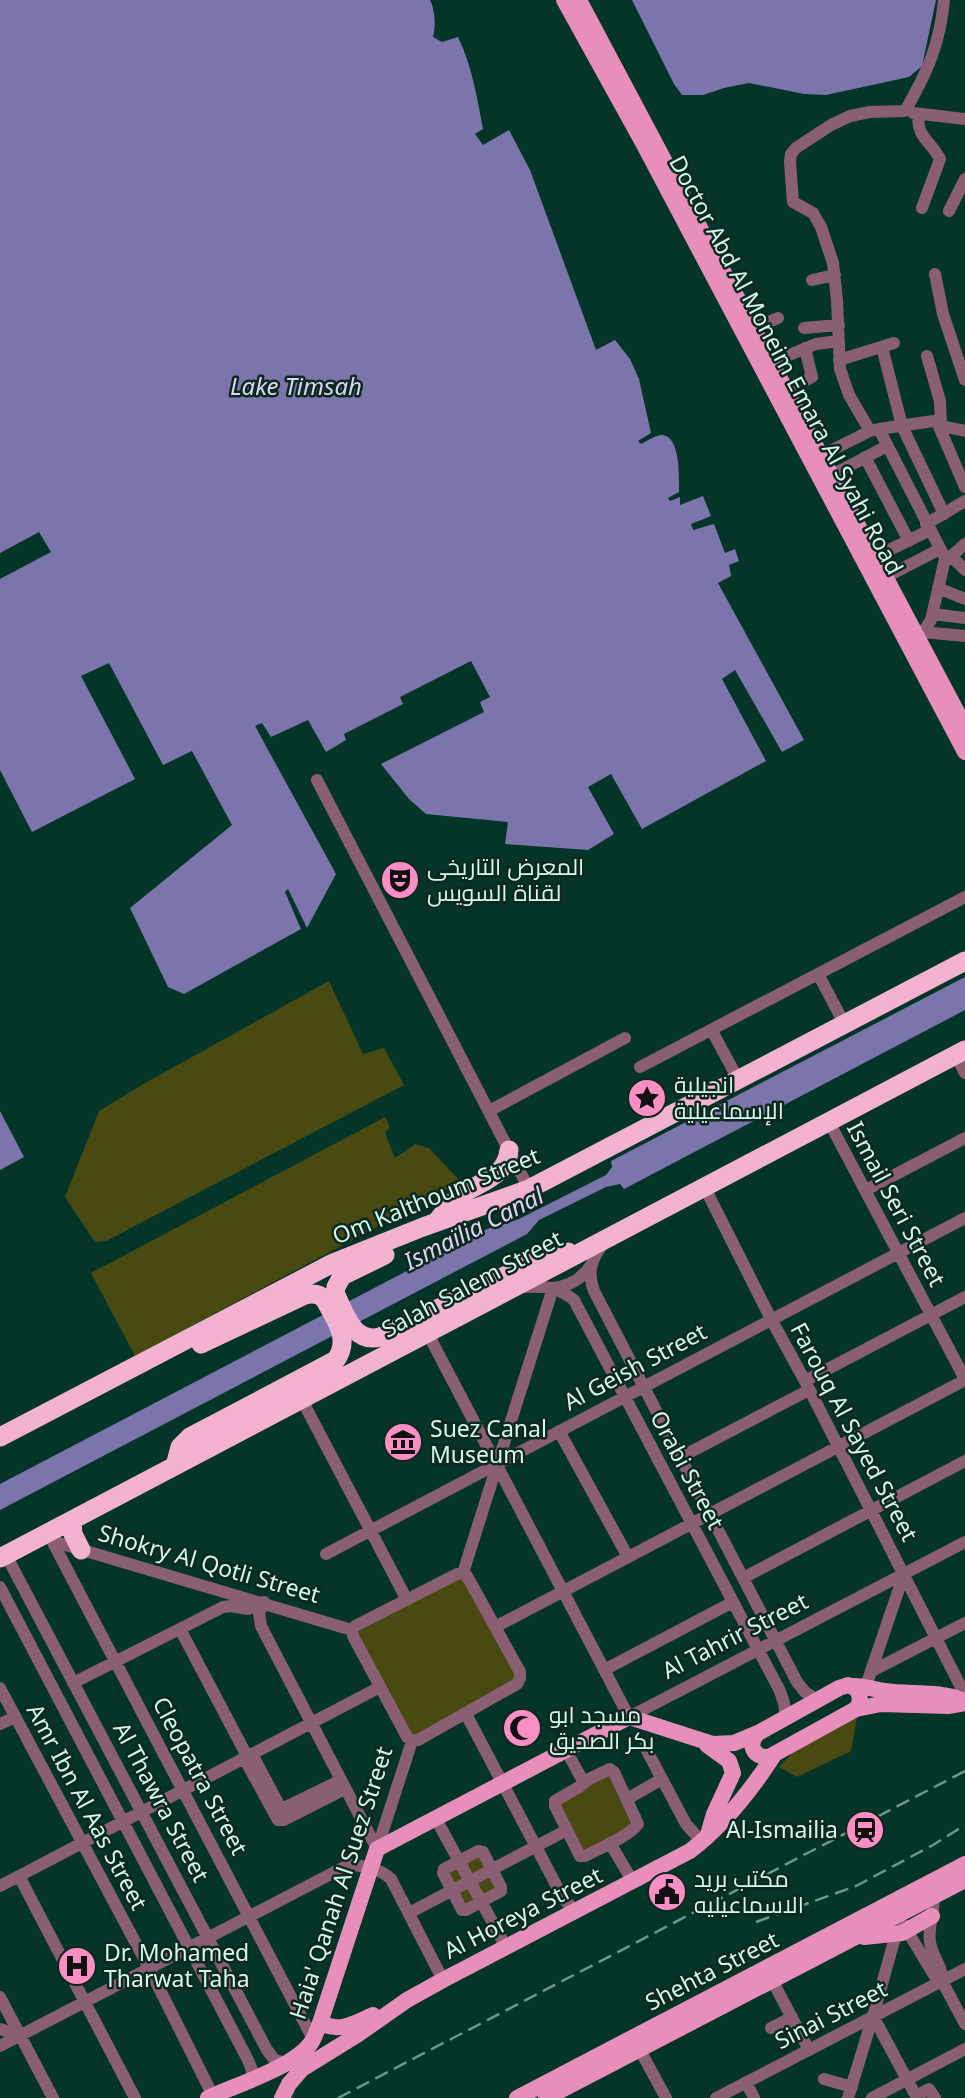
<svg xmlns="http://www.w3.org/2000/svg" width="965" height="2098" font-family="'Noto Sans',Cairo,sans-serif">
<style>
.green{fill:#494912}
.water{fill:#7c75ac}
.lines{fill:none;stroke-linecap:round;stroke-linejoin:round}
.minor{stroke:#8a5e73;stroke-width:12}
.major{stroke:#e88eba;stroke-width:16}
.highway{stroke:#f4b2d1;stroke-width:19}
.rail{stroke:#6c988a;stroke-width:2.5;stroke-dasharray:14 7;stroke-linecap:butt}
.labels{text-anchor:middle;stroke-width:5;stroke-linejoin:round;paint-order:stroke}
.street-label{font-size:23px;fill:#d2faeb;stroke:#0e2820}
.poi-label{font-size:23px;fill:#d2faeb;stroke:#0e2820;text-anchor:start}
.water-label{font-size:24px;font-style:italic;fill:#d9d6f7;stroke:#0e2820}
</style>
<rect width="100%" height="100%" fill="#043528"/>
<path class="green" d="M329 981 363 1054 384 1048 404 1085 106 1241 95 1242 65 1197 99 1111 147 1082Z
M385 1117 390 1127 385 1133 395 1158 415 1144 429 1148 461 1182 135 1356 91 1273Z
M462 1574 520 1680 413 1737 355 1633Z
M857 1717 851 1751 797 1777 779 1767 797 1748Z
M608 1770 638 1822 585 1856 555 1801Z
M478 1851 501 1887 466 1910 445 1869Z"/>
<path class="water" d="M0 0H430C435 10 436 26 433 37L442 42 458 37C472 66 477 97 483 129L475 134 483 145 509 130 530 170 596 350 615 340 630 359 639 379 651 433 638 441 641 444C647 441 656 435 662 435 681 436 679 479 679 492L668 498 670 501 680 497V505L703 496 711 516 691 524 693 530 714 524 725 553 735 549 739 561 729 565 731 576 718 583 804 740 782 752 735 670 722 679 766 761 642 829 611 774 588 787 614 834 588 850 505 844 508 822 426 814 409 799 381 764 484 712 480 702 490 697 471 661 400 697 403 704 344 734 346 740 326 752 308 720 271 737 262 723 255 726 336 874 307 928 288 889 285 892 301 929 184 994 168 987 130 908 232 825 192 751 163 765 109 663 81 676 135 779 32 832 0 770V579L51 552 39 532 0 553Z
M632 0H936L922 66 909 77 826 95 804 94 749 83 724 88 703 95H682L674 84Z
M965 977V1010L624 1189 620 1184 606 1187 539 1220 527 1234 0 1510V1484L487 1229 519 1219 606 1175 612 1167 611 1161Z
M0 1111 24 1157 0 1170Z"/>
<g class="lines">
<path class="minor" d="M913 113 965 119
M919 114C915 136 931 141 940 159L922 208
M949 211 965 179
M935 274 943 314 965 380
M812 280 835 275
M754 328 778 318
M804 328 839 325
M882 347 902 426 944 514
M927 356 940 401 941 425
M839 360 894 343
M772 362 816 344 838 341
M787 391 812 377 805 348
M937 422 965 487
M879 429 946 560
M870 431 849 395 840 369 837 300 833 263 821 227 813 213 793 202 790 162 791 154 796 148 831 125 850 116 870 112 905 111C927 73 940 44 944 0
M822 455 870 431 879 429 933 421 946 427 965 431
M865 457 909 541
M832 475 887 446
M926 524 965 501
M951 556 965 570
M875 557 930 530
M886 577 940 549
M938 588 965 599
M933 614 965 618
M923 632 965 636
M911 641 923 632 931 620 944 563 965 544
M317 780 529 1189
M818 974 844 1023
M712 1031 738 1079
M956 1055 965 1073
M640 1067 965 897
M489 1111 625 1038
M829 1122 965 1379
M705 1188 771 1319 805 1381 965 1695
M866 1190 965 1138
M603 1244C591 1259 587 1273 594 1291L797 1682 805 1692 817 1700
M522 1287C545 1286 556 1286 574 1300L780 1691 784 1703 786 1718
M428 1334 629 1717 965 1542
M805 1381 965 1297
M302 1400 407 1600
M559 1431 628 1557
M681 1457 809 1390
M48 1533 313 2039
M52 1541 352 1630
M326 1554 965 1218
M6 1555 267 2050 274 2059 284 2063
M463 1573 467 1576 520 1672V1678L517 1684 418 1740 412 1741 407 1737 353 1636 352 1630 355 1626 457 1574Z
M463 1573 553 1288C570 1286 582 1279 591 1265
M743 1578 965 1461
M0 1587 248 2060 252 2070 251 2081
M264 1602 259 1613 261 1626 377 1849
M495 1627 965 1380
M180 1629 247 1756
M604 1670 733 1602
M872 1671 965 1623
M73 1683 223 1607 231 1606 248 1609 264 1602
M866 1686 904 1574
M0 1688 149 1968 213 2096
M466 1714 564 1900 572 1907 580 1909
M0 1724 15 1717
M645 1747 686 1824 702 1842
M566 1750 584 1783
M252 1754 279 1805 284 1808 341 1780
M244 1758 278 1820H284L345 1789
M610 1769 614 1772 638 1824C628 1837 600 1848 585 1856H580L555 1806V1801L579 1787 589 1779Z
M627 1799 662 1779
M436 1819 506 1947
M610 1843 633 1882
M377 1849 412 1741
M478 1851 483 1852 501 1887V1891L466 1910H462L443 1873 444 1869Z
M19 1876 135 2098
M0 1886 380 1687
M931 1890C938 1908 927 1924 930 1942 932 1956 943 1967 942 1981L965 2024
M409 1913 567 1830
M903 1924 934 1975 942 1981
M772 1980 809 2050
M0 1997 53 2098
M873 2016 917 2098
M771 2028 792 2017
M0 2029 20 2036
M0 2046 348 1865C362 1865 381 1869 391 1879L443 1980
M640 2050 666 2098
M824 2079 852 2087
M746 2082 754 2098
M916 2096 929 2089 935 2098
M716 2098 965 1969
M848 2098 873 2016 896 1934
M872 2098 965 2049"/>
<path class="major" d="M564 0 643 143 965 752
M579 0 965 727
M848 1685C860 1688 863 1700 856 1709L769 1757C753 1758 747 1744 758 1733L839 1688Z
M851 1686C863 1685 872 1689 884 1691 911 1695 938 1690 965 1701
M856 1709 881 1704 949 1706 965 1703
M707 1745 729 1761 733 1773 714 1814 708 1835
M864 1937 902 1933 932 1916
M320 2023C340 2033 355 2023 373 2015
M208 2098C235 2085 293 2068 311 2043 315 2037 317 2030 320 2023L377 1849 629 1717 713 1744 734 1743 758 1733
M282 2098 289 2084 302 2069 357 2035 407 2000 443 1980 690 1851C724 1825 750 1792 774 1755
M517 2098 965 1864
M546 2098 965 1880"/>
<path class="highway" d="M438 1220C445 1211 452 1201 461 1195 481 1181 506 1177 509 1150
M385 1255 342 1276 336 1287 335 1293C345 1313 353 1344 380 1337L529 1264 568 1252
M0 1437 333 1263 423 1227 529 1189 965 961
M175 1466 180 1447 190 1437 336 1360C351 1338 335 1320 325 1300 320 1294 313 1293 305 1295L201 1344
M72 1521 73 1534 81 1550
M0 1558 965 1050"/>
<path class="rail" d="M756 1922 856 1886 933 1845 965 1825
M338 2098 965 1771"/>
</g>
<defs>
<symbol id="theatre-disc" viewBox="-11 -11 22 22"><circle r="9.5" fill="#fb8fc5" stroke="#0e2820"/><path d="M-5-5.5Q0-4 5-5.5V0Q5 5 0 6Q-5 5-5 0ZM-3.3-2.5H-1v1.5H-3.3ZM1-2.5H3.3v1.5H1ZM-2.8 1Q0 5.5 2.8 1Z" fill="#111"/></symbol>
<symbol id="sight-disc" viewBox="-11 -11 22 22"><circle r="9.5" fill="#fb8fc5" stroke="#0e2820"/><path d="M0-6L1.8-2.2L6-1.7L2.9 1.2L3.7 5.4L0 3.3L-3.7 5.4L-2.9 1.2L-6-1.7L-1.8-2.2Z" fill="#111"/></symbol>
<symbol id="museum-disc" viewBox="-11 -11 22 22"><circle r="9.5" fill="#fb8fc5" stroke="#0e2820"/><path d="M0-6L6-3V-2H-6V-3ZM-5-1h2V3h-2ZM-1-1h2V3h-2ZM3-1h2V3H3ZM-6 4H6V6H-6Z" fill="#111"/></symbol>
<symbol id="mosque-disc" viewBox="-11 -11 22 22"><circle r="9.5" fill="#fb8fc5" stroke="#0e2820"/><path d="M3.5-4.9A6 6 0 1 0 3.5 4.9A5 5 0 1 1 3.5-4.9Z" fill="#111"/></symbol>
<symbol id="station-disc" viewBox="-11 -11 22 22"><circle r="9.5" fill="#fb8fc5" stroke="#0e2820"/><path d="M-3-6H3Q5-6 5-4V2Q5 4 3 4L4.5 6H3L1.5 4h-3L-3 6H-4.5L-3 4Q-5 4-5 2V-4Q-5-6-3-6ZM-3.5-4v3h7v-3ZM-3.5 1v1.5H-2V1ZM2 1v1.5H3.5V1Z" fill="#111"/></symbol>
<symbol id="civic-disc" viewBox="-11 -11 22 22"><circle r="9.5" fill="#fb8fc5" stroke="#0e2820"/><path d="M-.6-6.5H3V-4.5H.6V-3L4-1V1h2V6H-6V1h2V-1L-.6-3ZM-1.2 2.5V6h2.4V2.5Z" fill="#111"/></symbol>
<symbol id="hospital-disc" viewBox="-11 -11 22 22"><circle r="9.5" fill="#fb8fc5" stroke="#0e2820"/><path d="M-5-5h3v3.5h4V-5h3V5h-3V1.5h-4V5h-3Z" fill="#111"/></symbol>
</defs>
<g fill-rule="evenodd">
<use href="#theatre-disc" x="378" y="858" width="44" height="44"/>
<use href="#sight-disc" x="625" y="1076" width="44" height="44"/>
<use href="#museum-disc" x="381" y="1420" width="44" height="44"/>
<use href="#mosque-disc" x="500" y="1706" width="44" height="44"/>
<use href="#station-disc" x="843" y="1808" width="44" height="44"/>
<use href="#civic-disc" x="645" y="1870" width="44" height="44"/>
<use href="#hospital-disc" x="55" y="1944" width="44" height="44"/>
</g>
<g class="labels">
<g class="street-label">
<text transform="translate(786 365) rotate(62)" y="8">Doctor Abd Al Moneim Emara Al Syahi Road</text>
<text transform="translate(436 1196) rotate(-22)" y="8">Om Kalthoum Street</text>
<text transform="translate(896 1204) rotate(62)" y="8">Ismail Seri Street</text>
<text transform="translate(472 1284) rotate(-28)" y="8">Salah Salem Street</text>
<text transform="translate(635 1367) rotate(-28)" y="8">Al Geish Street</text>
<text transform="translate(854 1432) rotate(62)" y="8">Farouq Al Sayed Street</text>
<text transform="translate(687 1470) rotate(62)" y="8">Orabi Street</text>
<text transform="translate(209 1564) rotate(16)" y="8">Shokry Al Qotli Street</text>
<text transform="translate(735 1636) rotate(-27)" y="8">Al Tahrir Street</text>
<text transform="translate(200 1776) rotate(62)" y="8">Cleopatra Street</text>
<text transform="translate(161 1802) rotate(62)" y="8">Al Thawra Street</text>
<text transform="translate(87 1807) rotate(62)" y="8">Amr Ibn Al Aas Street</text>
<text transform="translate(341 1883) rotate(-72)" y="8">Haia' Qanah Al Suez Street</text>
<text transform="translate(523 1913) rotate(-27)" y="8">Al Horeya Street</text>
<text transform="translate(712 1971) rotate(-27)" y="8">Shehta Street</text>
<text transform="translate(831 2015) rotate(-27)" y="8">Sinai Street</text>
</g>
<g class="poi-label">
<text x="427" y="875">المعرض التاريخى<tspan x="427" dy="26">لقناة السويس</tspan></text>
<text x="674" y="1093">انجيلية<tspan x="674" dy="26">الإسماعيلية</tspan></text>
<text x="430" y="1437">Suez Canal<tspan x="430" dy="26">Museum</tspan></text>
<text x="549" y="1723">مسجد ابو<tspan x="549" dy="26">بكر الصديق</tspan></text>
<text x="838" y="1838" text-anchor="end">Al-Ismailia</text>
<text x="694" y="1887">مكتب بريد<tspan x="694" dy="26">الاسماعيليه</tspan></text>
<text x="104" y="1961">Dr. Mohamed<tspan x="104" dy="26">Tharwat Taha</tspan></text>
</g>
<g class="water-label">
<text x="296" y="395">Lake Timsah</text>
<text transform="translate(474 1229) rotate(-27)" y="8">Ismaïlia Canal</text>
</g>
</g>
</svg>
